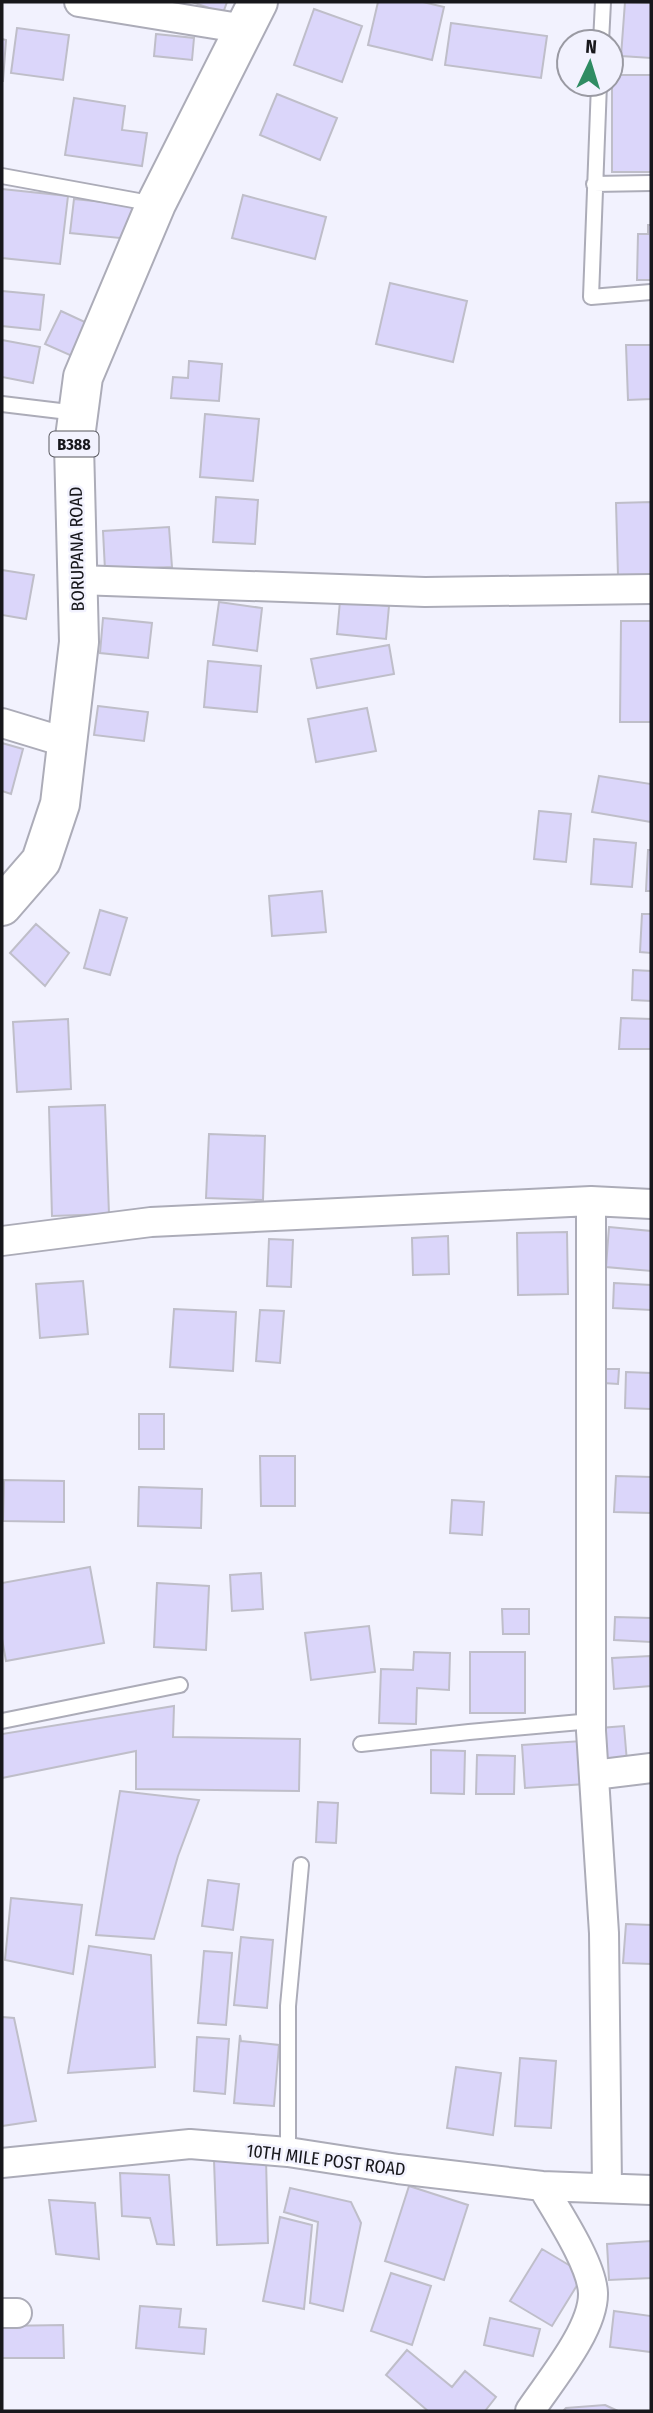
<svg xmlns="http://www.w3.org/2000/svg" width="653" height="2413" font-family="'Fira Sans Condensed',sans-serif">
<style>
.building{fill:#dbd6fa;stroke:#bfbec9;stroke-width:2}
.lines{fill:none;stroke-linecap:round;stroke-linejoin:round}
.lane-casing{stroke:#acacb8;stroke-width:18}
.street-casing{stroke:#acacb8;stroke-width:32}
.primary-casing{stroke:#acacb8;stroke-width:42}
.lane{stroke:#fff;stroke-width:14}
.street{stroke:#fff;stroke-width:28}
.primary{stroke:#fff;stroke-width:38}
.labels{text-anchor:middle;stroke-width:5;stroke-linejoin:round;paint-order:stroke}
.shield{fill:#f2f2fe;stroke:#59595f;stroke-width:2}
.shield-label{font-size:16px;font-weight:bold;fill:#17171b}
.street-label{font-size:18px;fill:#17171b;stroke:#f2f2fe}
</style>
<rect width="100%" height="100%" fill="#f2f2fe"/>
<path class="building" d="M192 2H227L223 13Z
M378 2H423L444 7 432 60 368 45Z
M625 2 651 3V58L621 56Z
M314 9 362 26 342 82 294 65Z
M451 23 547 36 541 78 445 65Z
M17 28 69 35 63 80 11 73Z
M156 34 194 38 192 60 154 56Z
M2 39 6 40 3 81H2Z
M612 75H651V172H612Z
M277 94 337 118 320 160 260 135Z
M74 98 125 106 122 130 147 133 142 166 65 155Z
M2 189 68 196 60 264 2 258Z
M243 195 326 217 315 259 232 238Z
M74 199 133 205 130 239 70 233Z
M648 225H651V280H637L638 234H648Z
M390 283 467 301 453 362 376 344Z
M2 291 44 295 40 330 2 326Z
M61 311 87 323 72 356 45 344Z
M2 340 40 347 33 383 2 377Z
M626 345H651V399L628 400Z
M189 361 222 364 219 401 171 398 173 377 188 378Z
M205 414 259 419 253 481 200 477Z
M216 497 258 500 255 544 213 542Z
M651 502V575L618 576 616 503Z
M169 527 172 567 105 570 103 531Z
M2 570 34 575 26 619 2 615Z
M340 601 389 606 386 639 337 634Z
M219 602 262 608 257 651 213 645Z
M103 618 152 623 148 658 100 653Z
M621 621H651V722H620Z
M389 645 394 674 317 688 311 659Z
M208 661 261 666 257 712 204 707Z
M98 706 148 712 144 741 94 735Z
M367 708 376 751 316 762 308 719Z
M2 743 23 749 11 794 2 791Z
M599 776 651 784V822L592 812Z
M539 811 571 814 566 862 534 859Z
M594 839 636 843 632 887 591 884Z
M648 850H651V891H646Z
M322 891 326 932 272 936 269 896Z
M100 910 127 918 110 975 84 968Z
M642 914H651V953L640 952Z
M36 924 69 953 45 986 10 953Z
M633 970 651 971V1001L632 1000Z
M621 1018 651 1019V1049H619Z
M68 1019 71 1089 17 1092 13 1022Z
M105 1105 109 1214 52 1216 49 1107Z
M209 1134 265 1136 263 1200 206 1198Z
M609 1227 651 1231V1271L606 1267Z
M567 1232 568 1294 518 1295 517 1233Z
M448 1236 449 1274 413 1275 412 1238Z
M269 1239 293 1240 291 1287 267 1286Z
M83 1281 88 1334 40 1338 36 1284Z
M614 1283 651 1285V1310L613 1308Z
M174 1309 236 1312 233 1371 170 1367Z
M260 1310 284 1311 280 1363 256 1361Z
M603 1369H619L618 1384 603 1383Z
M626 1372 651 1373V1409L625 1408Z
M139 1414H164V1449H139Z
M260 1456H295V1506H261Z
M616 1476 651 1477V1513L614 1512Z
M4 1480 64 1481V1522L3 1521Z
M139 1487 202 1489 201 1528 138 1526Z
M452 1500 484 1502 482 1535 450 1533Z
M90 1567 104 1643 6 1661 2 1639V1583Z
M261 1573 263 1609 232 1611 230 1575Z
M157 1583 209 1586 206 1650 154 1647Z
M502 1609H529V1634H503Z
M615 1617 651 1618V1642L614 1640Z
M369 1626 375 1672 311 1680 305 1633Z
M414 1652 450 1653 449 1690 417 1688 416 1724 379 1723 381 1669 413 1670Z
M470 1652H525V1713H470Z
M650 1656 651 1686 614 1689 612 1658Z
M174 1706 173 1737 300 1739 299 1791 136 1789V1751L2 1778V1734Z
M624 1726 627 1762 604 1764 600 1728Z
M582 1741 586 1784 525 1788 522 1745Z
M431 1750 465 1751 464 1794 431 1793Z
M477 1755 515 1756 514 1794H476Z
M120 1791 199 1800 178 1856 154 1939 96 1935Z
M318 1802 338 1803 336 1843 316 1842Z
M208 1880 239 1884 233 1930 202 1926Z
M11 1898 82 1905 73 1974 5 1960Z
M626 1924 651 1925V1964L623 1963Z
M241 1937 273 1940 267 2008 234 2005Z
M89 1946 151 1955 155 2067 68 2073Z
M204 1951 232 1953 226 2025 198 2023Z
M2 2017 14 2018 36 2121 2 2126Z
M240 2035 241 2041 279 2045 274 2106 234 2103Z
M197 2037 229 2039 225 2094 194 2091Z
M520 2058 556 2061 551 2128 515 2126Z
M456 2067 501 2073 493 2135 447 2128Z
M266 2158 268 2243 217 2245 214 2160Z
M120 2173 169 2175 174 2245 157 2244 150 2218 122 2216Z
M409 2186 468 2205 444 2280 385 2261Z
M290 2188 351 2202 361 2223 343 2311 310 2303 318 2222 284 2212Z
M49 2200 95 2203 99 2259 56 2254Z
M280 2217 312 2225 304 2309 263 2301Z
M651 2241V2278L609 2280 607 2244Z
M542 2249 584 2274 552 2326 510 2301Z
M391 2273 431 2286 412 2345 371 2331Z
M140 2306 181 2309 179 2327 206 2329 204 2354 136 2348Z
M614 2311 651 2316V2352L610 2347Z
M490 2318 540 2329 533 2356 484 2345Z
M63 2325 64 2358H2V2326Z
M407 2350 452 2387 465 2371 496 2397 485 2411H428L386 2375Z
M605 2405 618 2411H563L566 2408Z"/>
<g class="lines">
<defs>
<path id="lane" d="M601 42 603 2
M599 84 591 297 651 292
M2 176 155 204
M594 184 651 183
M2 404 77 413
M2 1721 180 1685
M361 1744 469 1732 592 1721
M288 2152V2006L301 1865"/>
<path id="street" d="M79 2 245 29
M78 580 425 592 651 589
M2 723 68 743
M591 1201V1731L604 1933 607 2187
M2 1241 151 1222 591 1201 651 1204
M594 1775 651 1768
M2 2163 190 2144 288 2152 398 2169 542 2186 651 2190
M2 2313H17
M530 2411C550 2381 594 2329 593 2293 592 2264 557 2212 542 2186"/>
<path id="primary" d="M2 906 41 861 60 804 79 642 74 445 83 377 156 204 258 2"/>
</defs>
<use href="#lane" class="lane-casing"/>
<use href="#street" class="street-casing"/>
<use href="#primary" class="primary-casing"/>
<use href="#lane" class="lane"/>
<use href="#street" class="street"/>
<use href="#primary" class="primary"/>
</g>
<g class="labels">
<rect class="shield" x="49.5" y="431.5" width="49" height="25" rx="5"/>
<g class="shield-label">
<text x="74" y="450">B388</text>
</g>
<g class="street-label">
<text transform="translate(77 549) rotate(-91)" y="6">BORUPANA ROAD</text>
<text transform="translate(326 2160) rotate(7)" y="6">10TH MILE POST ROAD</text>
</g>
</g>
<rect width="653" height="2413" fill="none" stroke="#17171b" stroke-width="7"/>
<g transform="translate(590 63) rotate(4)"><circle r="33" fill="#f2f2fe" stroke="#9a9aa3" stroke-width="2"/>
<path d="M0-5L12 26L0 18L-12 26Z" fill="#2f8c63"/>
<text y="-10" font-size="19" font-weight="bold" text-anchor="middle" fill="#17171b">N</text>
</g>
</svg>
